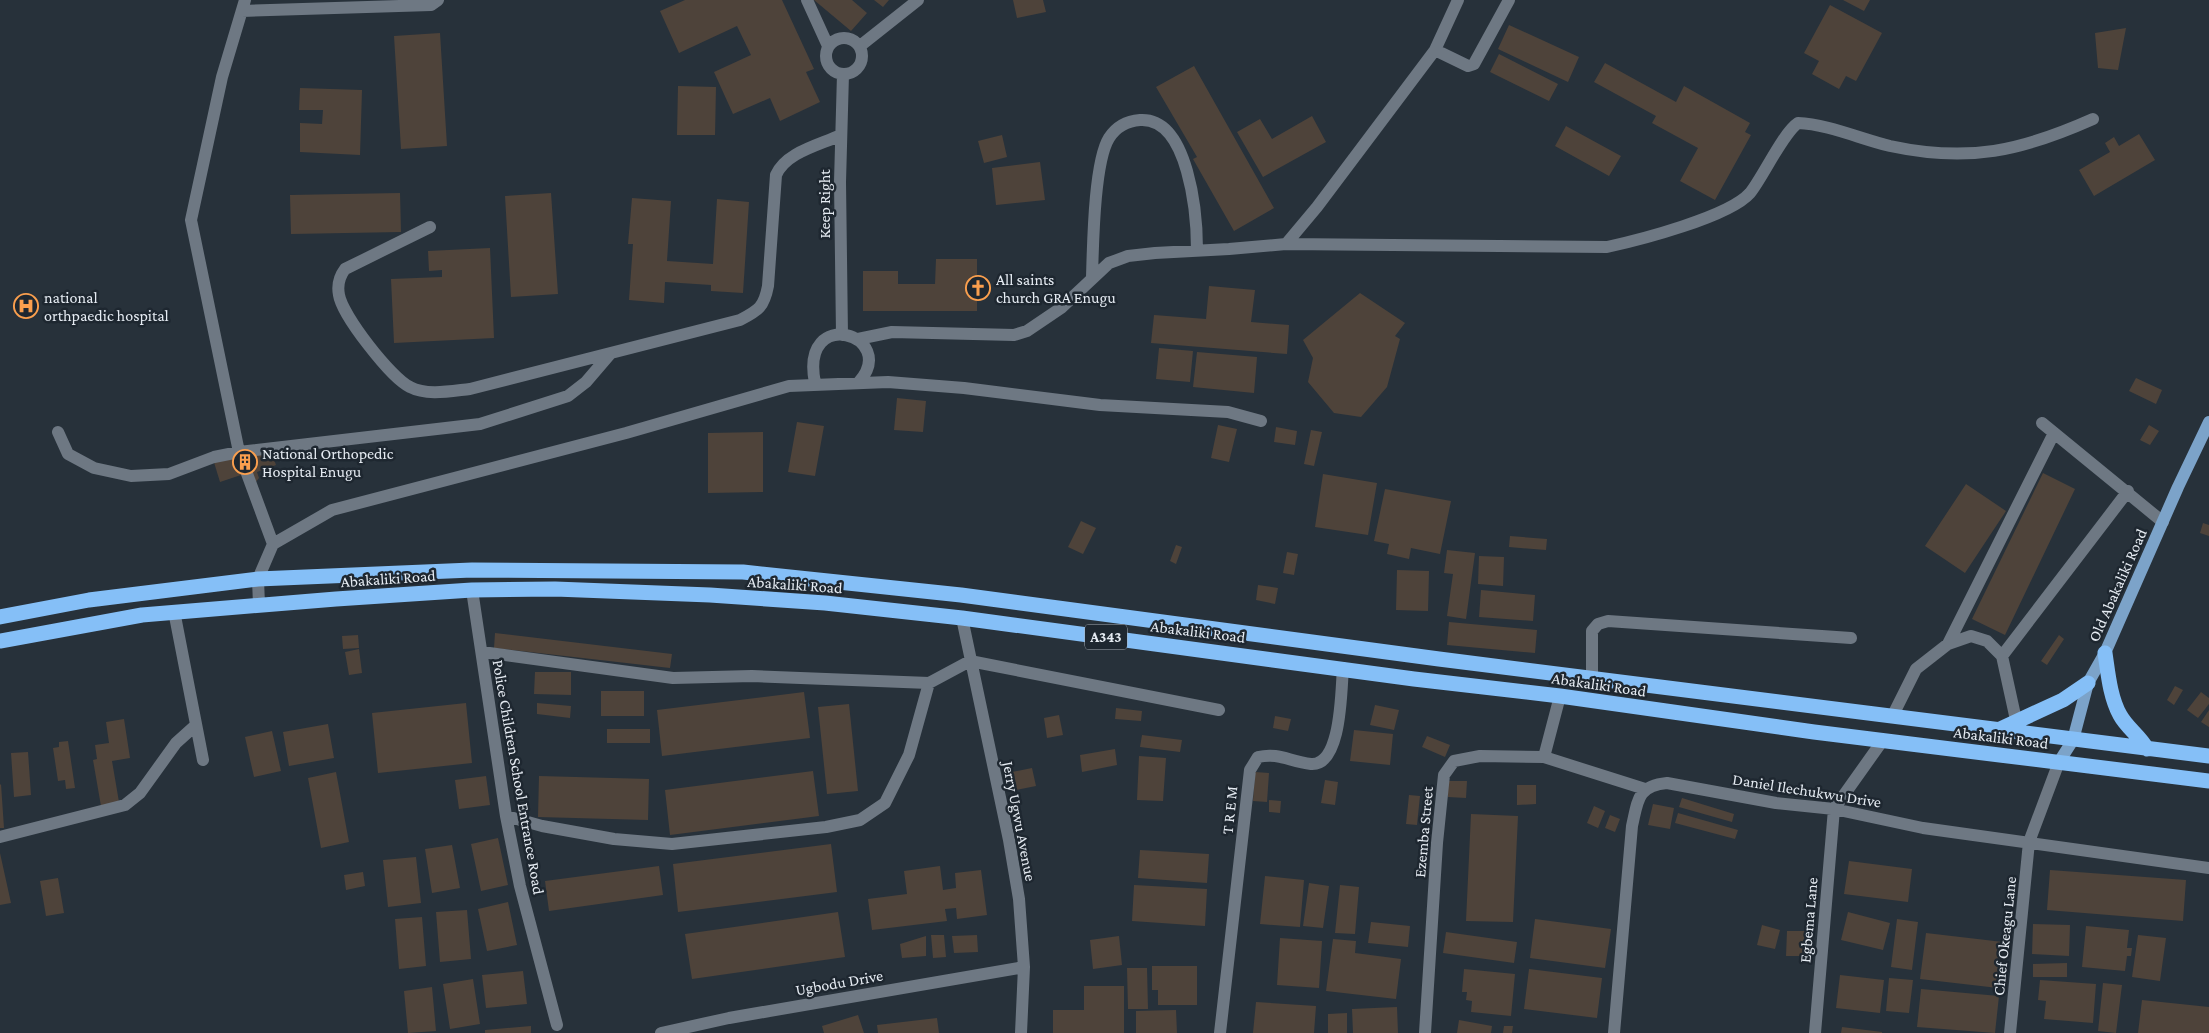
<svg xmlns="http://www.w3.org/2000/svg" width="2209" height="1033" font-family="'Crimson Pro',serif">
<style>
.building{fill:#4e433a}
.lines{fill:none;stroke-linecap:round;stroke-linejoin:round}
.minor{stroke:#6e7883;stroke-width:12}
.major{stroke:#7ca3c9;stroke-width:12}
.highway{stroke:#85bff7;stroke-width:15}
.labels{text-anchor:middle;stroke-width:5;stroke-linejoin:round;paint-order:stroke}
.shield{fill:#1e2730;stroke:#a9b0b8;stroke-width:1}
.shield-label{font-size:15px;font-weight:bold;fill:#e5ebf2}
.street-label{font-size:16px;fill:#e5ebf2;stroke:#1e2730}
.poi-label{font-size:16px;fill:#e5ebf2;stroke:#1e2730;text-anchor:start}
</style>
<rect width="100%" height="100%" fill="#27313a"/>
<path class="building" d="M685 0H782L814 69 806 72 820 102 780 121 770 98 733 114 714 72 751 55 737 26 679 53 660 11Z
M814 0H852L867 13 851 31Z
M874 0H889L883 7Z
M1013 0H1043L1046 12 1017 18Z
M1843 0H1870L1864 11Z
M1830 5 1882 33 1856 81 1846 76 1839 89 1812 74 1819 61 1804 53Z
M1509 25 1579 57 1568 82 1498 49Z
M2126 28 2118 70 2098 68 2095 33Z
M440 33 447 146 401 149 394 36Z
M1499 54 1558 84 1549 101 1490 72Z
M1605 63 1676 102 1684 86 1750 123 1745 132 1751 135 1715 200 1680 181 1698 148 1652 123 1656 116 1594 82Z
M1194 66 1274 208 1234 231 1193 159 1197 157 1156 87Z
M678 86 716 87 715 135H677Z
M300 88 362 90 360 155 300 152V123L322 124 323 110H299Z
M1312 116 1326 142 1263 177 1237 132 1260 119 1272 139Z
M1566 126 1621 156 1609 176 1555 146Z
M2139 134 2155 160 2094 196 2079 170 2110 152 2105 143 2114 137 2119 146Z
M1002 135 1007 157 984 163 978 141Z
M1040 162 1045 200 996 205 992 168Z
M400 193 401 232 291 234 290 195Z
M551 193 558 294 511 297 505 196Z
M632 198 671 201 667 261 713 264 717 199 749 202 743 293 711 291V285L665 282 664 303 629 300 633 244H628Z
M490 248 494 338 394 343 391 279 442 277V270L429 271 428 251Z
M936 259H977V311H863V271H898V284H935Z
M1209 286 1255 290 1251 322 1289 325 1287 354 1151 343 1154 315 1206 319Z
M1360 293 1405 323 1395 336 1400 339 1387 387 1361 417 1334 413 1308 382 1313 358 1303 340Z
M1159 348 1193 351 1190 382 1156 379Z
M1197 352 1257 357 1254 393 1193 387Z
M2136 378 2162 390 2156 404 2129 391Z
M897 398 926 401 923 432 894 430Z
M797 422 824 426 815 476 788 472Z
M1218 425 1237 429 1229 462 1211 458Z
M2149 425 2159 431 2150 445 2140 440Z
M1276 427 1297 431 1295 445 1274 442Z
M1311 430 1322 432 1314 466 1304 464Z
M763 432V492L708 493V433Z
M268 443 276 465 257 472 259 478 255 483 244 474 220 482 213 459Z
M2043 473 2075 489 2005 635 1972 619Z
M1323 474 1377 483 1368 535 1315 527Z
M1966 484 2006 511 1965 573 1925 546Z
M1385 489 1451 501 1440 554 1411 548 1409 559 1387 554 1389 544 1374 541Z
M1081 521 1096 528 1083 554 1068 547Z
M2203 523 2209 525V536L2200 533Z
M1510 536 1547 539 1546 550 1509 547Z
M1176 545 1182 547 1176 564 1170 561Z
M1447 550 1475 553 1466 619 1447 616 1453 574 1444 573Z
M1287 552 1298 554 1294 575 1283 573Z
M1479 556 1504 557 1503 586 1478 584Z
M1397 570 1429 571 1428 611 1396 610Z
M1258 585 1278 588 1275 604 1256 600Z
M1481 590 1535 595 1533 621 1479 617Z
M1449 622 1537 630 1535 653 1447 645Z
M495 633 672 654 670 668 494 648Z
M358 635 359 648 343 649 342 636Z
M2059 635 2064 639 2047 665 2041 661Z
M359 649 362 673 349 675 345 652Z
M535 672H571V695L534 694Z
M2175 686 2183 690 2174 705 2167 700Z
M601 691H644V716H601Z
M804 692 810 738 662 756 657 710Z
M2201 692 2209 698V704L2198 718 2187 710Z
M466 703 472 763 378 773 372 713Z
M537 703 571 706 570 718 537 714Z
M849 704 858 791 827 794 818 707Z
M1375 705 1399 710 1394 730 1370 725Z
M1116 708 1142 711 1141 721 1115 719Z
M2209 710V727L2201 722Z
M1059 715 1063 735 1047 738 1044 718Z
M1275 716 1291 719 1288 731 1273 728Z
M124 719 130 758 112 761 119 802 101 806 93 760 97 759 95 745 109 743 106 722Z
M328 724 334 758 289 766 283 732Z
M607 729H650V743H607Z
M1354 730 1393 734 1390 765 1350 761Z
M272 731 281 771 254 777 245 737Z
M1142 735 1182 740 1180 752 1140 747Z
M1427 736 1450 745 1445 757 1422 747Z
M68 741 75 788 66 789 65 780 58 781 53 748 59 747V742Z
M1115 749 1117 765 1082 772 1080 755Z
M28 752 31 795 14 797 11 753Z
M1139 756 1166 758 1163 801 1137 800Z
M1032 768 1036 786 1016 790 1012 772Z
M813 771 819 816 670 835 665 790Z
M336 772 349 842 321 848 308 778Z
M1255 772 1269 773 1267 802 1253 801Z
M486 776 490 805 459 809 455 780Z
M539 776 649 779 648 820 538 817Z
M1325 780 1338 782 1335 805 1321 803Z
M1448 781H1467L1466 798 1448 797Z
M1 784 4 828H0V785Z
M1517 785H1536V804L1517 805Z
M1409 795 1420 796 1417 825 1406 824Z
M1682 798 1734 814 1732 822 1679 807Z
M1269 800 1281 801 1280 813 1269 812Z
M1653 804 1674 808 1670 829 1648 825Z
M1594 806 1605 811 1598 828 1587 823Z
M1678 813 1738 830 1735 839 1675 823Z
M1471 814 1518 816 1513 922 1466 921Z
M1610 815 1620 819 1615 832 1605 828Z
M498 838 508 885 481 891 471 844Z
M831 844 837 892 678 912 673 864Z
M452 845 460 888 432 893 425 849Z
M1140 850 1209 854 1207 883 1138 878Z
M0 853 11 903 0 905Z
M416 857 421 903 388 907 383 860Z
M1849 861 1912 869 1908 902 1844 894Z
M659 866 663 895 549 911 545 881Z
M940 866 943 890 956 888 955 873 981 870 987 915 957 919 956 908 945 909 947 921 872 930 868 899 907 894 904 871Z
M2050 870 2186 880 2183 921 2047 910Z
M363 872 365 886 346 890 344 875Z
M1265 876 1304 880 1300 927 1260 924Z
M58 878 64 913 46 916 40 881Z
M1309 883 1329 886 1323 928 1303 926Z
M1134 885 1207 889 1205 926 1132 921Z
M1340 885 1359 887 1355 934 1335 933Z
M508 902 517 945 487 951 478 909Z
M467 910 471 959 440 962 436 912Z
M838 912 845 957 692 979 685 934Z
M1848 912 1890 923 1883 950 1841 940Z
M422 917 426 966 399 969 395 919Z
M1535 919 1611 929 1605 968 1530 958Z
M1897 919 1918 922 1912 970 1891 967Z
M1371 922 1410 926 1408 947 1368 943Z
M2033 924 2070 925 2069 956 2032 954Z
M1762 925 1780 930 1775 949 1757 945Z
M2086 926 2129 930 2127 948H2132L2131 956H2127L2125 971 2082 967Z
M1787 931H1808L1807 956H1786Z
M1446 932 1517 942 1514 963 1443 953Z
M1926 933 2003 942 1998 988 1920 979Z
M931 935H944L946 957 933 958Z
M977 935 978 952 954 953 952 936Z
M2138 935 2166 938 2160 981 2132 977Z
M926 936V956L902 958 900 944Z
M1119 936 1122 965 1093 969 1090 940Z
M1280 938 1322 941 1319 988 1277 985Z
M1333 939 1356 941 1355 953 1401 959 1396 999 1326 991Z
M2067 963V977H2033V964Z
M1152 966H1197V1005H1158V990H1152Z
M1127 968H1147L1148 1009H1128Z
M1464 969 1515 974 1511 1016 1471 1012 1472 1001 1466 1000 1467 992H1462Z
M1529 969 1602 978 1597 1018 1524 1009Z
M523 971 527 1004 486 1008 482 975Z
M1840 975 1884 980 1880 1013 1836 1008Z
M1889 978 1913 980 1909 1013 1886 1011Z
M473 979 480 1024 450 1029 443 984Z
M2040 980 2096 984 2093 1023 2044 1019 2046 1001 2038 1000Z
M2103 983 2122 985 2116 1033 2098 1031Z
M1084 986H1124V1033H1053V1010H1084Z
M432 987 436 1031 408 1033 404 991Z
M1921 989 1999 996 1995 1033 1917 1027Z
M2142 1000 2209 1007V1033H2138Z
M1256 1002 1316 1006 1314 1033H1253Z
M1397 1007 1398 1033H1353L1352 1009Z
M1176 1010 1177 1033H1136V1011Z
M1347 1013V1033H1328V1014Z
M858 1015 864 1033H824L822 1026Z
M937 1018 939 1033H878L877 1025Z
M1459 1020 1492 1026 1491 1033H1457Z
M531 1026V1033H485V1030Z
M1504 1026H1513L1512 1033H1503Z
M1842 1027 1882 1032V1033H1841Z"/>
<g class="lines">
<path class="minor" d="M245 0 222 77 191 220 239 452 273 544
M807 0 828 46
M242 11 431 5 438 0
M826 56a18 18 0 1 1 36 0a18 18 0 1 1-36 0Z
M860 46 918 0
M1435 50 1458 0
M430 227 345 269C339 277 337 285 339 295 342 315 391 378 410 387 427 396 451 391 470 389L740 320C759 310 764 307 768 286L776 175C786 152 820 145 841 135
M1286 244 1607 247C1639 240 1729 217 1750 193 1763 177 1783 133 1798 123 1827 124 1861 139 1890 146 1969 163 2021 151 2093 119
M1092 277C1093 246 1094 162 1109 138 1116 127 1127 121 1140 120 1189 117 1197 215 1197 250
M842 335 840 182 843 74
M858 339 892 332 1014 335 1027 331 1061 308 1109 263 1128 256 1155 253 1229 249 1286 244 1317 207 1435 50 1468 66 1474 64 1509 0
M815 383C799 304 900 335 859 382
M2042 423 2163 522
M58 432 68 454 94 468 131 476 169 474 214 457 239 452 480 424 568 396 586 382 610 354
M472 590 506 816 520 886 557 1025
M259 605 258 579 273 544 332 510 626 433 789 386 888 382 964 388 1100 405 1228 412 1261 421
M174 611 203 760
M962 618 1009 840 1019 899 1024 967 1021 1033
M1948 644 2054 433
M482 652 673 678 752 676 929 683 970 661 1219 710
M2002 656 2128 491
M1592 678V631L1598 624 1608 621 1851 638
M1893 715 1916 669 1948 644 1971 636 1987 641 2002 656 2016 720
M1544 757 1645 789
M506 816 542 826 614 839 672 844 826 827 860 820 885 803 909 755 929 683
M0 837 125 805 140 793 176 743 196 725
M661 1033 729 1018 1024 967
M1220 1033 1250 770 1258 757C1279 752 1290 762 1311 764 1342 766 1341 689 1343 668
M1425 1033 1437 843 1444 775 1454 761 1480 756 1544 757 1560 696
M1614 1033 1632 826C1638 800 1637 786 1667 783L1776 803 1834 809 1923 828 2209 868
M1815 1033 1834 809 1883 740
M2010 1033 2029 842 2059 762"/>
<path class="major" d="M2059 762 2073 740 2088 683 2105 653 2178 487 2209 422"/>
<path class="highway" d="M0 617 89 600 258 579 472 570 743 572 961 595 1439 659 2209 756
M0 641 142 615 336 599 472 590 555 589 710 595 825 603 962 618 1414 679 1560 696 1814 732 2209 781
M2105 653C2108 673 2110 697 2120 715 2127 728 2140 736 2147 749
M1998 730 2063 700 2088 683"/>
</g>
<defs>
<symbol id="church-ring" viewBox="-11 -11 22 22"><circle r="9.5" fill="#1e2730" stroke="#fa9f4e" stroke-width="1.5"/><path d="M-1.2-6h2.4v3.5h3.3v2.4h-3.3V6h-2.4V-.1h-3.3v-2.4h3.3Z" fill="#fa9f4e"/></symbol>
<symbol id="hospital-ring" viewBox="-11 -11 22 22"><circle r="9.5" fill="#1e2730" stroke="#fa9f4e" stroke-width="1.5"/><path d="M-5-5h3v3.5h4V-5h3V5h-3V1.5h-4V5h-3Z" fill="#fa9f4e"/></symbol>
<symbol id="building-ring" viewBox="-11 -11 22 22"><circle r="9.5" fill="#1e2730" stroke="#fa9f4e" stroke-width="1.5"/><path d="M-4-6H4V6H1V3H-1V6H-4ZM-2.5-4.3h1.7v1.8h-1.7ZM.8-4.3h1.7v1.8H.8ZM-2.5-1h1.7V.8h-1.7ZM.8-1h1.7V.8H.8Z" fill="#fa9f4e"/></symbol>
</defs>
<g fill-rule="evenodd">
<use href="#church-ring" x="964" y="274" width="28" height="28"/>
<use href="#hospital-ring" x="12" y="292" width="28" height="28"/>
<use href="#building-ring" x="231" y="448" width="28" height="28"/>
</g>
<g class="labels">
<rect class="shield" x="1085" y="624.5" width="42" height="25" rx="4"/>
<g class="shield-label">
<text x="1106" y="642">A343</text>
</g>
<g class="street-label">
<text transform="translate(824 204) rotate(-90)" y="6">Keep Right</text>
<text transform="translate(388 578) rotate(-4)" y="6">Abakaliki Road</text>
<text transform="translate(795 584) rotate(4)" y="6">Abakaliki Road</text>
<text transform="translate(2117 585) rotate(-66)" y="6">Old Abakaliki Road</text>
<text transform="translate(1198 631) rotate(7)" y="6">Abakaliki Road</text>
<text transform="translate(1599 684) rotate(8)" y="6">Abakaliki Road</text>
<text transform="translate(2001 737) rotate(7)" y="6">Abakaliki Road</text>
<text transform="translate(519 777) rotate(80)" y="6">Police Children School Entrance Road</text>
<text transform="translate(1807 790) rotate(9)" y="6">Daniel Ilechukwu Drive</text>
<text transform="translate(1229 810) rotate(-84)" y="6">T R E M</text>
<text transform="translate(1020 821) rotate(79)" y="6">Jerry Ugwu Avenue</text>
<text transform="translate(1423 832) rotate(-85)" y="6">Ezemba Street</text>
<text transform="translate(1808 920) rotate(-85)" y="6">Egbema Lane</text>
<text transform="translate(2004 936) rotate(-84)" y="6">Chief Okeagu Lane</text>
<text transform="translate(839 982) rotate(-10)" y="6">Ugbodu Drive</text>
</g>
<g class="poi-label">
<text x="996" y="285">All saints<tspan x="996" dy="18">church GRA Enugu</tspan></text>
<text x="44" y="303">national<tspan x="44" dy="18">orthpaedic hospital</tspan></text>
<text x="262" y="459">National Orthopedic<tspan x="262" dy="18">Hospital Enugu</tspan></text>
</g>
</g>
</svg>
